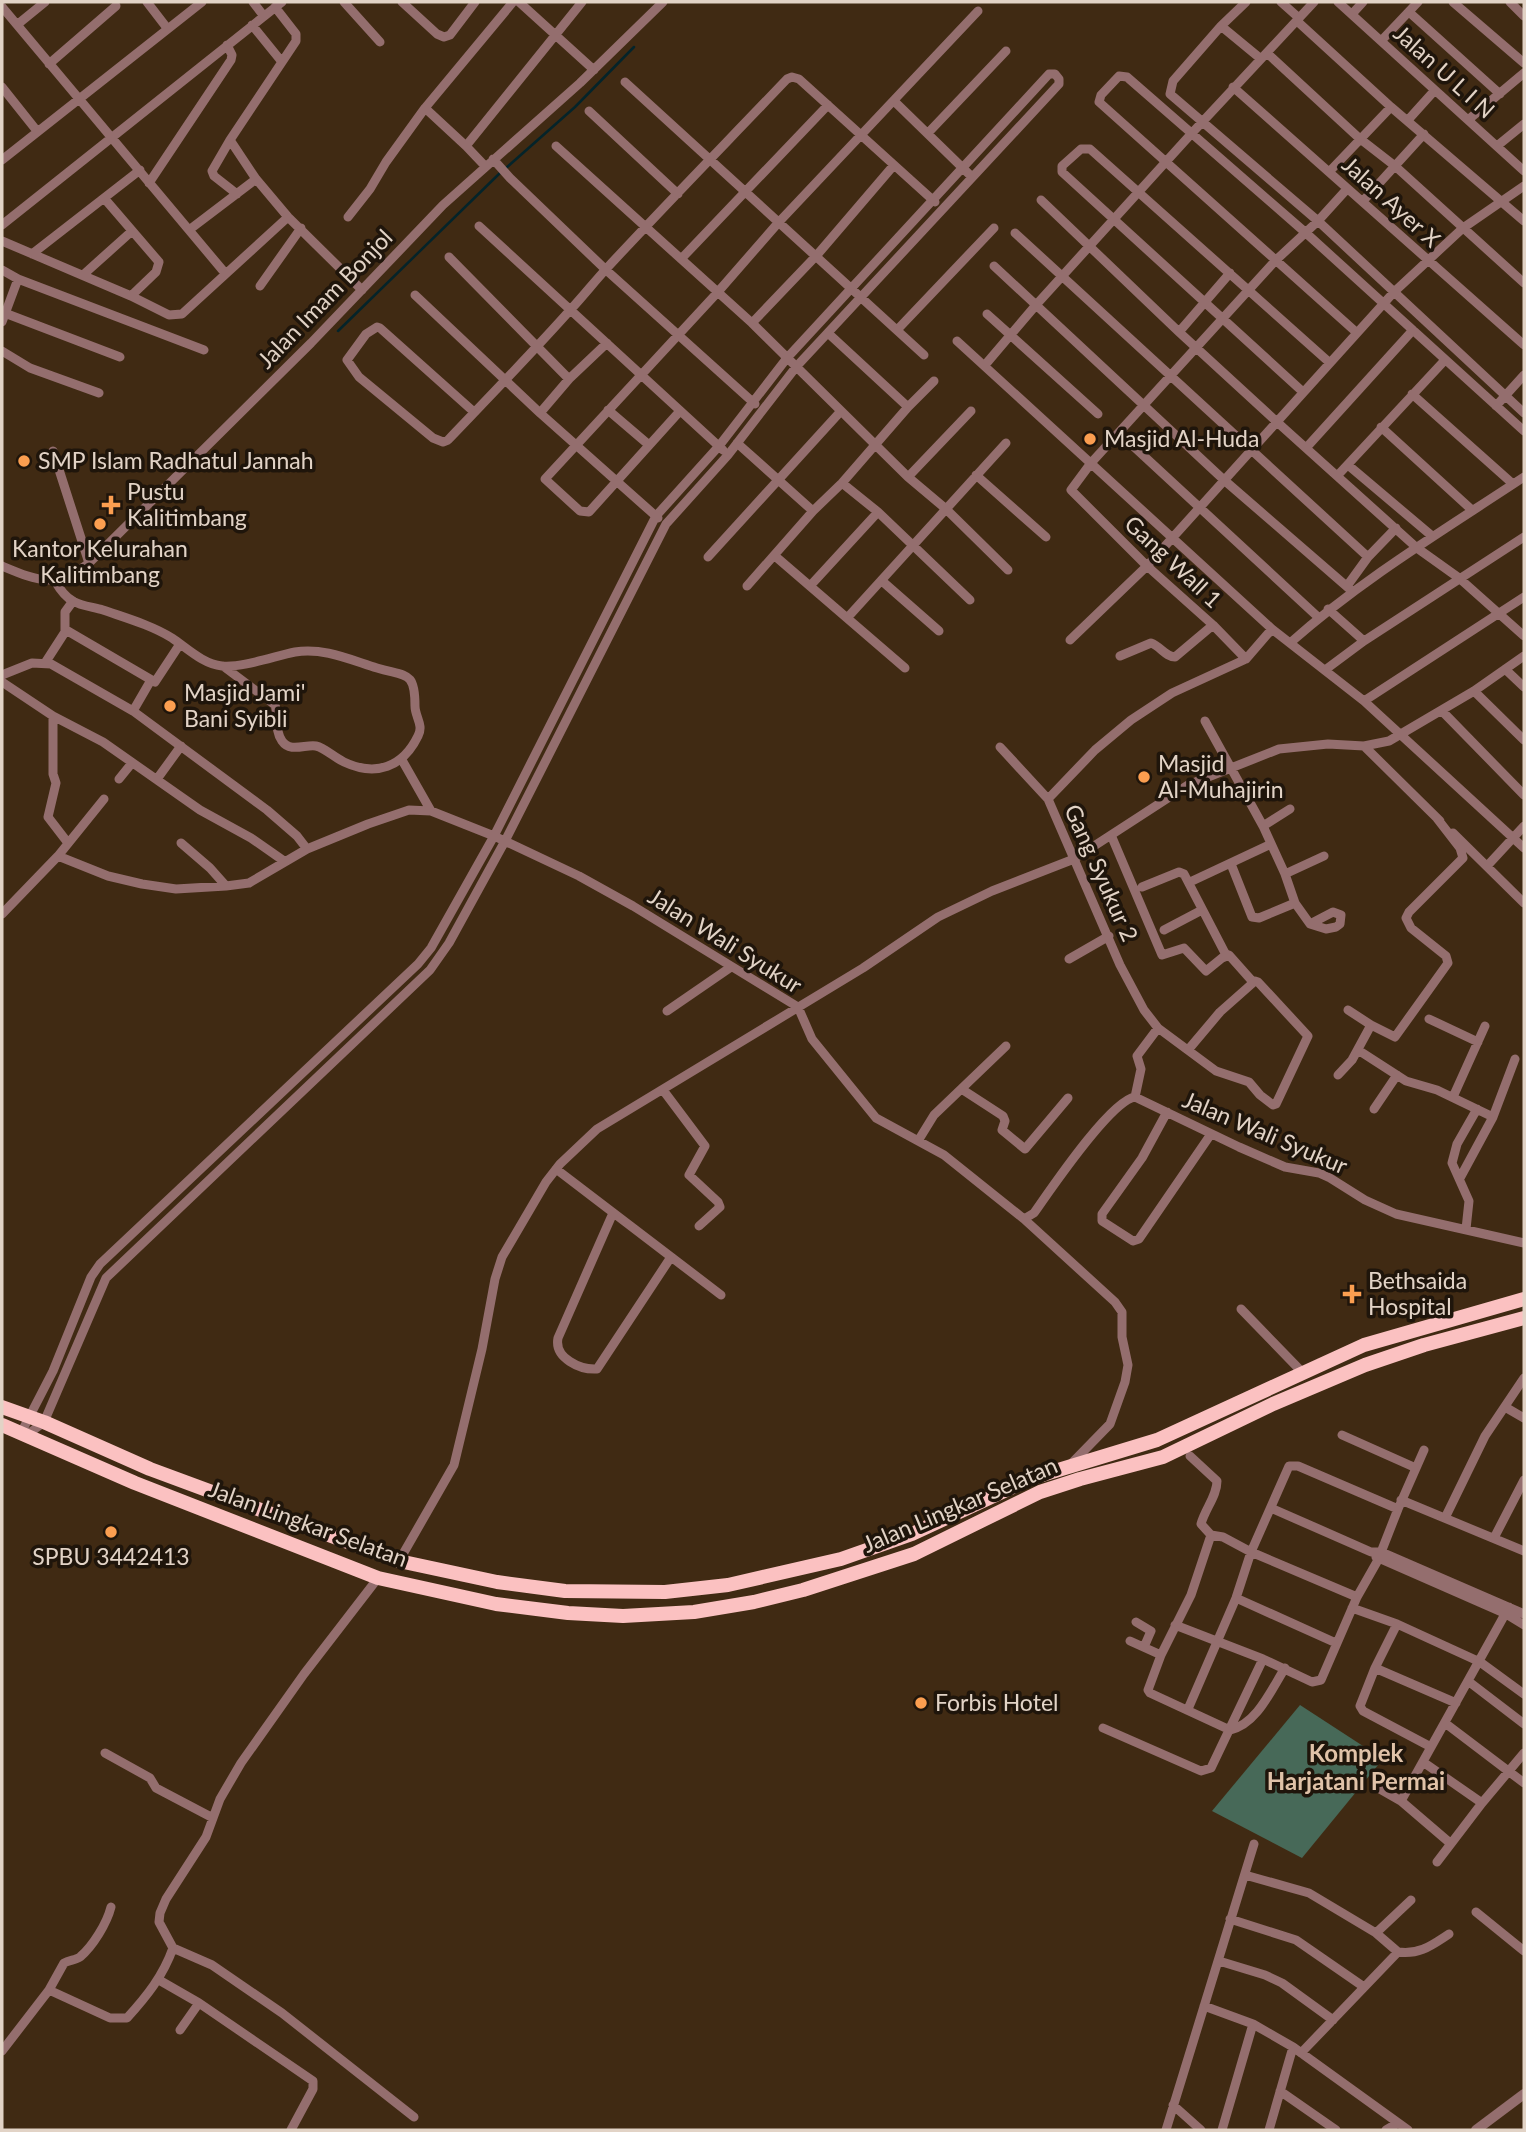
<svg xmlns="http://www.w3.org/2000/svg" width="1526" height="2132" font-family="Lato,sans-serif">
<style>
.forest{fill:#476958}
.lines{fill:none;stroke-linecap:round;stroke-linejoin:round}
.stream{stroke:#04242a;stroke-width:2.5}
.minor{stroke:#946e6e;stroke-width:9}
.tertiary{stroke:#946e6e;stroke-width:10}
.trunk{stroke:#fbc1c1;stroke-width:14}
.poi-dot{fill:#fb9e50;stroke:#1f150b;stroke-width:2.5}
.labels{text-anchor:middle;stroke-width:7;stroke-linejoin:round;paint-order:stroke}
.street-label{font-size:23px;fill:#e2d3c6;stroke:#1f150b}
.poi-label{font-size:23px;fill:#e2d3c6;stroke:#1f150b;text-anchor:start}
.neighbourhood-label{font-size:24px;font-weight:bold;fill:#e0c2a8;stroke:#1f150b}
</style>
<rect width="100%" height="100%" fill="#402a13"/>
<path class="forest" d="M1300 1705 1383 1759 1302 1858 1212 1811Z"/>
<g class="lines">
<path class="stream" d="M506 168 575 107 634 47
M338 331 501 172"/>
<path class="minor" d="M147 2 167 28
M253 2 263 15
M344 2 380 42
M402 2 437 34 444 37 450 35 475 2
M519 2 594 70
M1281 2 1299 18
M1338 2 1524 171
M1453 2 1524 63
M1510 2 1524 16
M2 7 225 273
M1409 12 1500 94
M1352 14 1363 2
M1297 21 1391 107 1524 221
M18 24 45 2
M252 25 282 62
M1221 26 1246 2
M1381 41 1418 2
M1267 53 1359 138 1395 166 1524 283
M1261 59 1221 26 1173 81 1170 94 1318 221 1524 413
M49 64 116 6
M625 82 924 355
M2 87 37 131
M1233 87 1524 345
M894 101 972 177
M589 111 678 194
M1408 120 1435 90
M1468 120 1524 73
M928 133 1006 51
M230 140 256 179 288 217 362 290
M466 146 582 2
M556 146 752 323 908 477 946 509 1008 570
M1497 146 1524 124
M493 159 510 178 605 269 755 404
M2 160 202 2
M485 166 466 146 425 108 513 2
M1329 172 1391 107
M149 183 231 60 232 55 227 45
M237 194 214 176 212 171 230 140 296 41V34L275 7
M104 198 159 262 156 272 131 296
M1041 200 1179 332 1277 422 1417 548 1459 578 1524 636
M1363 201 1424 134
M348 217 370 189 386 162 425 108
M2 225 282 2
M479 226 723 450
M189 230 256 179
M1015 233 1368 557
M2 241 131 296 169 315 182 314 288 217
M32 254 140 170
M449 257 569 379
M681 259 828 105
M994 266 1224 480 1352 591
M2 270 18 279 204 350
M83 275 132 231
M260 286 301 228
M415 295 540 413 658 518
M2 312 120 357
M987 314 1098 414
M2 322 18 279
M752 323 817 255 894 165
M897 330 994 228
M1179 332 1230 273
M1356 332 1099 102 1101 95 1119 76 1127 77 1306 233 1524 431
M829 334 908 407
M957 341 1272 629 1364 701 1524 848
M2 351 30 368 99 393
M985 365 1036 305 1192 133 1314 2
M1303 392 1062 172V166L1081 149H1090L1330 363
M1412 394 1513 484
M1496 406 1524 375
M608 410 649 445
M680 411 589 512 580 511 545 479 717 293 778 223 978 11
M474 412 380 328 377 327 366 334 347 360 359 377 433 438 443 442 448 440C490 396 532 353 572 308 584 295 595 281 607 268 666 204 727 142 787 79L792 77 799 79 935 202
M540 413 569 379 607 343
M1381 427 1472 510
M1119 433 1318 617
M737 443 813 511
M1306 448 1413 330
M53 451 89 563
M1348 465 1432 536
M976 475 1046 537
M1338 475 1445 360
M908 477 971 411
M842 483 878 512 970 600
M775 556 905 668
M708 557 841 411
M2 566C38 581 56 589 89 563L311 343 443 205 580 83 663 2
M55 581C59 588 65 597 73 601 81 606 93 607 103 610 126 618 151 625 172 638 187 648 203 664 222 666 242 668 275 656 295 652 323 647 351 660 377 668 406 677 415 670 415 706 415 717 424 725 418 736 403 767 376 777 344 762 335 758 325 748 316 746 306 744 290 753 282 741 274 730 279 716 275 705L223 666
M882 581 939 631
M747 586 813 511 842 483 908 407 934 381
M810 586 878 512
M1347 586 1368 557 1396 528
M1328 609 1364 641
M848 617 1006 443
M66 630 155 682 180 644
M1070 640 1147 566 1394 292 1463 228 1524 186
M1290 643C1362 579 1444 530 1524 477
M1120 656 1151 643C1160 646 1166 657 1175 657L1213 625
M1246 659 1213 625 1147 566 1071 490 1091 463 1275 261 1318 221 1347 189
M45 663 65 632V612L73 601
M1505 669 1524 687
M1325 670 1364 641 1524 537
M2 675 32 663 51 664 133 711 267 810 297 836 307 849
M2 682 53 716 103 742 200 810 251 838 284 861
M1474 691 1524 740
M1364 701 1524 597
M133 711 151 680
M1442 711 1524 795
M53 716V774L56 783 48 817 68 843
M1205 721 1263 826 1285 874 1295 903 1310 924 1326 929 1336 927 1340 924 1341 915 1333 912 1310 924
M1364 746 1440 821
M1000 747 1048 799
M402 760 431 811
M119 779 132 763
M157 779 181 746
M1263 826 1290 809
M1453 833 1524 903
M1111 835 1162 955 1184 948 1206 971 1222 958 1229 955 1253 982
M181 843 210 868 226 886
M58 856 108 876 142 884 176 889 226 886 249 883 307 849 368 824 409 810 431 811 494 836 579 876 633 906 798 1007 812 1039 876 1118 944 1155 1024 1219 1034 1213C1051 1189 1110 1101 1135 1097L1239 1147 1285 1167 1319 1173 1330 1178 1365 1200 1396 1214 1524 1243
M1231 864 1252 917 1259 918 1295 903
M1488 865 1524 826
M1285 874 1324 856
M1190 882 1271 844
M1142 887 1179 872 1184 874 1225 953
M2 914 58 856 104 799
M1164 930 1202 910
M1069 959 1109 936
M667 1011 731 967
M1429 1019 1478 1042
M1371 1025 1395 1037 1448 963 1446 956 1411 928 1406 918 1409 912 1463 858 1460 848 1436 817
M1188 1050 1220 1012 1255 981 1258 982 1308 1036 1276 1104 1273 1105 1260 1095 1249 1082 1216 1071 1158 1028 1144 1010 1120 965 1048 799 1095 750 1131 720 1172 693 1246 659 1272 629
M1358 1050 1406 1081 1437 1090 1493 1117 1460 1178
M1338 1075 1352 1060 1371 1025 1348 1010
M663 1090 705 1146 689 1175 718 1202 720 1207 699 1226
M963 1090 1003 1116 1005 1121 1002 1130 1025 1149 1068 1098
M1135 1097 1141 1069 1137 1056 1158 1028
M1453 1097 1485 1026
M1374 1109 1397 1075
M1167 1112 1142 1158 1102 1214V1221L1133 1241 1139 1239 1211 1134
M1493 1117 1515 1059
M918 1141 934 1115 1006 1046
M556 1169 721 1295
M613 1213 558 1338C554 1358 580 1370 597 1369L671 1257
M1024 1219 1115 1302 1122 1312V1337L1128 1365 1125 1382 1110 1424 1072 1463
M1466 1229 1469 1201 1452 1163 1457 1144 1477 1109
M1241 1309 1302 1372
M1505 1407 1524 1418
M21 1433 53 1371 91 1277 100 1264 418 964 431 948 494 836 656 516 719 446 787 358 1049 74H1055L1059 79V84L796 367 728 455 666 524 505 841 449 943 430 970 106 1278 44 1422 27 1435
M1342 1435 1416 1468
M1190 1456 1217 1481C1217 1496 1205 1509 1201 1524L1211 1535 1223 1537 1251 1552 1357 1597
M1401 1500 1524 1551
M1271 1508 1371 1552H1381L1524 1614
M1445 1518 1485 1436 1524 1378
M1211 1535 1191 1595 1161 1655 1148 1690 1150 1693 1230 1730C1257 1724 1271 1690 1285 1668
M1494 1538 1524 1480
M1376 1557 1506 1614 1524 1625
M399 1561 454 1465 482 1349 495 1279 502 1257 546 1182 560 1164 597 1129 863 968 938 917 992 891 1074 859 1188 785 1279 749 1328 744 1364 746 1389 741 1474 691 1524 656
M1236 1598 1336 1643
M1352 1608 1397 1624 1480 1662 1524 1694
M1136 1622 1151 1631 1144 1647
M1397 1624 1375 1668 1360 1706 1363 1711 1431 1747
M1175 1625 1263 1659 1312 1682 1321 1680 1357 1597 1378 1560 1398 1509 1424 1450
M1130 1641 1161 1655
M1375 1668 1456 1703
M1468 1681 1524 1724
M1188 1709 1236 1598 1251 1552 1289 1466H1298L1398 1509
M1445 1723 1524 1783
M1103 1728 1201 1771 1211 1768 1263 1659
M105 1753 150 1778 156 1788 213 1818
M1423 1762 1482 1803
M1380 1789 1401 1801 1450 1843
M1401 1801 1509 1607
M1437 1862 1482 1803 1524 1753
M1245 1875 1309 1893 1376 1933 1398 1952
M1476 1912 1524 1951
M1230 1919 1296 1940 1364 1987
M1376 1933 1411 1900
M173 1948 212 1965 282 2013 414 2117
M1219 1961 1265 1975 1282 1983 1333 2020
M159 1980 199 2003 313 2081V2089L291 2130
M49 1990 64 1963C69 1960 76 1960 80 1957 93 1946 107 1923 111 1907
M1204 2006 1253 2024 1293 2047 1408 2130
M180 2030 199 2003
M2 2051 49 1990 110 2018H127C147 1996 163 1976 173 1948L159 1922 160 1913 166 1899 206 1837 220 1799 241 1763 304 1674 378 1578
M1301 2053 1398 1952C1420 1955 1432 1945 1449 1934
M1280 2091 1336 2130
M1173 2105 1201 2130
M1166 2130 1254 1844
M1222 2130 1253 2024
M1269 2130 1293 2047
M1386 2130 1398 2123"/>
<path class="tertiary" d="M1476 2130 1524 2094"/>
<path class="trunk" d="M2 1407 44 1422 150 1469 399 1561 497 1582 565 1591 665 1592 728 1585 841 1559 912 1534 1032 1478 1157 1440 1364 1345 1524 1299
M2 1425 135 1483 378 1578 496 1604 568 1613 623 1616 694 1612 754 1602 803 1590 914 1554 1040 1492 1080 1479 1163 1457 1273 1404 1365 1365 1424 1345 1524 1318"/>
</g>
<g class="poi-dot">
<circle cx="1090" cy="439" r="7"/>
<circle cx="24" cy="461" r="7"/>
<path d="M107.5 494.5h7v7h7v7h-7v7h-7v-7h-7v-7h7z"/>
<circle cx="100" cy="524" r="7"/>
<circle cx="170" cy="706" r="7"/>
<circle cx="1144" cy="777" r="7"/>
<path d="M1348.5 1283.5h7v7h7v7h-7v7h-7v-7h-7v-7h7z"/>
<circle cx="111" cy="1532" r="7"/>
<circle cx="921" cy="1703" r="7"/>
</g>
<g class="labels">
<g class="street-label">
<text transform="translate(1444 72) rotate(42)" y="8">Jalan U L I N</text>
<text transform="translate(1391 202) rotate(42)" y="8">Jalan Ayer X</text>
<text transform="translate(325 299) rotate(-46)" y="8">Jalan Imam Bonjol</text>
<text transform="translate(1173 562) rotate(43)" y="8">Gang Wall 1</text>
<text transform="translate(1101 873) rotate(66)" y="8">Gang Syukur 2</text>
<text transform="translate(725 941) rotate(32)" y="8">Jalan Wali Syukur</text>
<text transform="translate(1265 1133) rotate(23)" y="8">Jalan Wali Syukur</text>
<text transform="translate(960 1505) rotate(-23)" y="8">Jalan Lingkar Selatan</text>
<text transform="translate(308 1524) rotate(20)" y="8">Jalan Lingkar Selatan</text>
</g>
<g class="poi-label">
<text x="1104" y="447">Masjid Al-Huda</text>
<text x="38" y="469">SMP Islam Radhatul Jannah</text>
<text x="127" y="500">Pustu<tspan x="127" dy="26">Kalitimbang</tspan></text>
<text x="100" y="557" text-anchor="middle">Kantor Kelurahan<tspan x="100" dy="26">Kalitimbang</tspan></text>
<text x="184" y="701">Masjid Jami'<tspan x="184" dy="26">Bani Syibli</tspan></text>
<text x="1158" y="772">Masjid<tspan x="1158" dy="26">Al-Muhajirin</tspan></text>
<text x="1368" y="1289">Bethsaida<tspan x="1368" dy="26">Hospital</tspan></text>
<text x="111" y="1565" text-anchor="middle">SPBU 3442413</text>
<text x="935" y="1711">Forbis Hotel</text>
</g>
<g class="neighbourhood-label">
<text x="1356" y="1762">Komplek<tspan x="1356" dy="28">Harjatani Permai</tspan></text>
</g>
</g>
<rect width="1526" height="2132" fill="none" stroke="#e2d3c6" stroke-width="7"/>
</svg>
